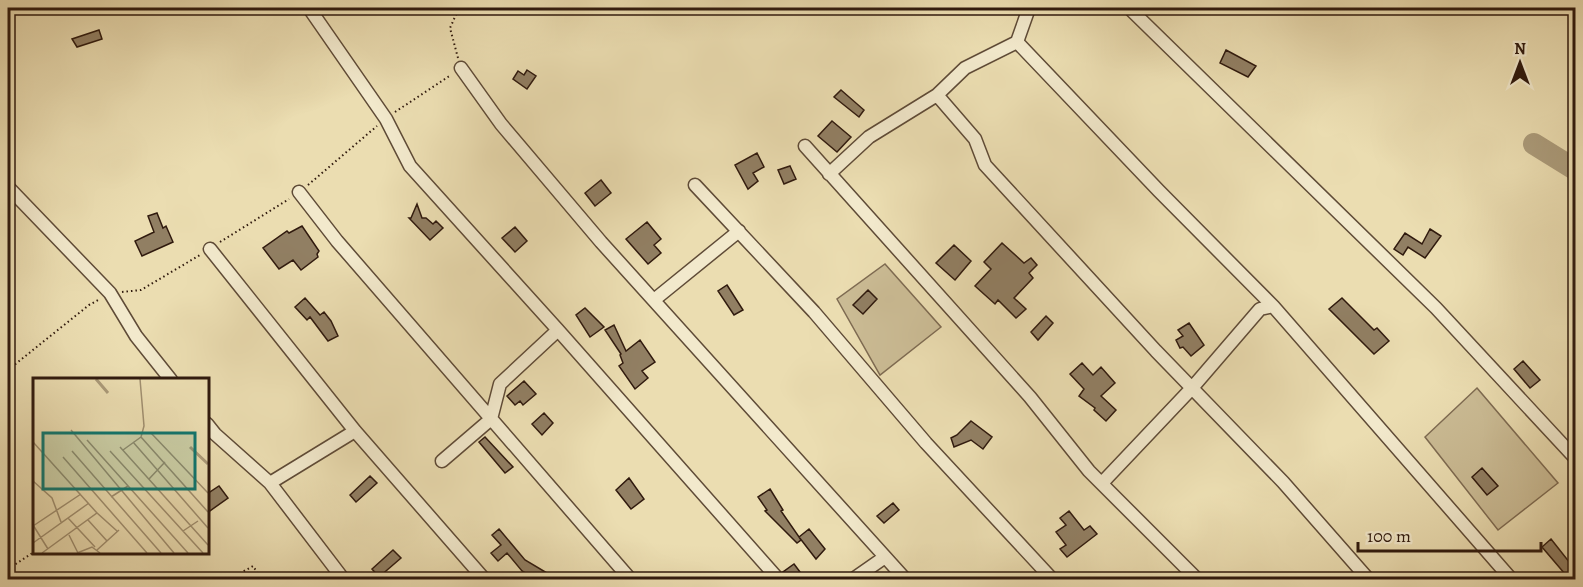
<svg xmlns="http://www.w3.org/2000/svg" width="1583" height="587" font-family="Alegreya,serif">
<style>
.green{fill:#cbbc95;stroke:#7e6b52;stroke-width:1.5}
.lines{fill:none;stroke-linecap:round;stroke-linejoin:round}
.river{stroke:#ab9b7a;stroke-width:22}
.building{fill:#917f63;stroke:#301a0e;stroke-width:1.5}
.minor-casing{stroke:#5f4b37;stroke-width:15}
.path{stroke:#301a0e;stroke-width:2;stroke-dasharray:1.5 3;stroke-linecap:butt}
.minor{stroke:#f2e9cc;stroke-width:12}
.inset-river{fill:none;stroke:#ab9b7a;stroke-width:3}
.inset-road{fill:none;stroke:#a08f70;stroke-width:1.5}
.view{fill:#0f766e;fill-opacity:0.15;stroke:#0f766e;stroke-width:3}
.inset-edge{fill:none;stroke:#301a0e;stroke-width:3}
</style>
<rect width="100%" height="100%" fill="#ebddb1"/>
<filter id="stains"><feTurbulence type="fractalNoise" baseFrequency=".00333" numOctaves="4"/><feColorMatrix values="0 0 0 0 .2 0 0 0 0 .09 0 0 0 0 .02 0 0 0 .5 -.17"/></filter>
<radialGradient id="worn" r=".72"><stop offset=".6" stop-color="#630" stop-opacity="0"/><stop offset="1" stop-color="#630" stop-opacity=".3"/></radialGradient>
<path class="green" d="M885 264 941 327 880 375 837 299Z
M1477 388 1558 483 1498 530 1425 437Z"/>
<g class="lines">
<path class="river" d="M1534 144 1576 170"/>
</g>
<path class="building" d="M99 30 102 39 77 47 72 39Z
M1226 50 1256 66 1248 77 1220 63Z
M527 70 536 76 527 89 513 79 518 71 524 75Z
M841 90 864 110 859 117 834 97Z
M832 121 851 137 837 152 818 136Z
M757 153 764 167 753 173 758 181 748 189 735 165Z
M790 166 796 179 784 184 778 170Z
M601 180 611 193 595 206 585 193Z
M417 204 422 218H426L433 224 436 221 443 228 430 240 409 218H411Z
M157 213 163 228 166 226 173 242 142 256 135 241 154 232 148 216Z
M647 222 661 239 654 245 661 253 648 264 626 239Z
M302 226 319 251 317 254 318 257 301 270 293 260 279 269 263 248 287 231 289 233Z
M515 227 527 241 515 252 502 238Z
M1430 229 1441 236 1425 258 1408 247 1403 255 1394 249 1405 233 1422 244Z
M1002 243 1024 263 1031 258 1037 265 1029 273 1033 278 1014 298 1026 309 1016 318 998 300 995 304 975 286 991 269 984 262Z
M954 245 971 261 955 280 936 263Z
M727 285 743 310 734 315 718 291Z
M868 290 877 299 863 314 853 305Z
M305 298 320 315 324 312 331 321 338 336 328 341 310 317 307 320 295 307Z
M1342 298 1374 330 1377 328 1389 341 1374 354 1329 309Z
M585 308 604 327 590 337 576 315Z
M1046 316 1053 323 1038 340 1031 332Z
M1189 323 1204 345 1191 356 1183 347 1180 348 1176 340 1183 336 1178 330Z
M614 325 626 351 640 340 655 362 642 371 648 378 635 389 619 366 623 363 620 355 621 354 605 330Z
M1523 361 1540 380 1530 388 1514 369Z
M1082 363 1093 375 1101 367 1115 383 1101 396 1116 410 1106 421 1094 410 1095 408 1079 396 1084 389 1070 374Z
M524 381 536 394 523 405 520 401 515 405 507 396Z
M544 413 553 423 542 435 532 424Z
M971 421 992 437 983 449 971 440 954 447 951 438 957 435Z
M485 437 513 467 505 473 479 442Z
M1482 468 1498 486 1487 495 1472 477Z
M370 476 377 483 356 502 350 495Z
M629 478 644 499 631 509 616 490Z
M219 486 228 498 207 513V494Z
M770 489 783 510 781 511 799 537 809 529 825 549 816 559 799 537 801 540 797 543 765 511 767 510 758 497Z
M893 503 899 510 884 523 877 516Z
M1069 511 1084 530 1090 526 1097 534 1067 557 1060 549 1066 545 1056 532 1066 525 1060 518Z
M499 529 525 560 547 573 542 579H536L522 571 507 553 498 561 491 553 501 545 492 535Z
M1551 539 1574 568 1565 574 1542 547Z
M393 550 401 558 379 577 372 569Z
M794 564 800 572 806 579H789L783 572Z"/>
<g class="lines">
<defs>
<path id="minor" d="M309 8 386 119 410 166 558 330 779 580
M1029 8 1017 42 1159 191 1273 306 1512 580
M1129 8 1436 308 1576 459
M461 68 501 124 601 242 906 580
M937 95 975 139 985 165 1156 351 1283 482 1369 580
M805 146 1030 397 1089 471 1198 580
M829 174 869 137 937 95 965 68 1017 42
M695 185 814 312 926 443 1053 580
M8 187 110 293 136 336 171 380
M299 192 337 241 631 580
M210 249 355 431 485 580
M654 300 739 231
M207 424 215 434 270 483 344 580
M442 461 491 419 500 384 558 330
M270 483 355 431
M1102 483 1192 388 1260 309 1273 306
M852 580 885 557"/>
</defs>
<use href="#minor" class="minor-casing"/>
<path class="path" d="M458 58 450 28 459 8
M395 112 451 75
M308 185 377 126
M220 242 289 199
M122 292 141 290 200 255
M8 370 89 305 100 299
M8 569 34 552
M228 580 253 566 262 580"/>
<use href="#minor" class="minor"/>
</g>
<g transform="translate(33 378)">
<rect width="176" height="176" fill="#ebddb1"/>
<path class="inset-river" d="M63 1 75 15M157 69 175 86"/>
<path class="inset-road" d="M107 1 111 48 108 59 175 134M38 52 141 175M118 55 175 115M54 62 155 175M0 64 64 135M100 64 175 150M87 69 175 167M90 72 108 59M39 73 128 175M77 73 170 175M30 79 114 175M116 101 132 84M0 103 19 120 28 144M78 119 95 108M35 140 62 169M55 142 74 163M0 147 15 171M0 148 48 116M150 153 165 143M36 157 45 175M0 165 56 125M64 172 86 152M9 175 64 135 84 153M44 175 59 169 67 175"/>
<path class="view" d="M10 55H162V111H10Z"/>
<rect width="176" height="176" class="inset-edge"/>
</g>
<rect width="1583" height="587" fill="none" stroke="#ebddb1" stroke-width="30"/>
<rect x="9" y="9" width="1565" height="569" fill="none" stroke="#301a0e" stroke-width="3"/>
<rect x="15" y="15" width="1553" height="557" fill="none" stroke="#301a0e" stroke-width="1.5"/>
<g transform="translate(1520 63)" stroke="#f2e9cc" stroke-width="4.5" paint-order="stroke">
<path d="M0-4.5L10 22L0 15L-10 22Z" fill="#301a0e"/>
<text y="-9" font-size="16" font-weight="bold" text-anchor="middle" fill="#301a0e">N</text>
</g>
<path d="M1358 542v9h183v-9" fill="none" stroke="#301a0e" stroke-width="3"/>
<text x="1367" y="542" font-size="18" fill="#301a0e" stroke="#f2e9cc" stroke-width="4.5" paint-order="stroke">100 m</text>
<rect width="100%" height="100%" filter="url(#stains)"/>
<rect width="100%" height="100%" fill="url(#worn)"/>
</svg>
